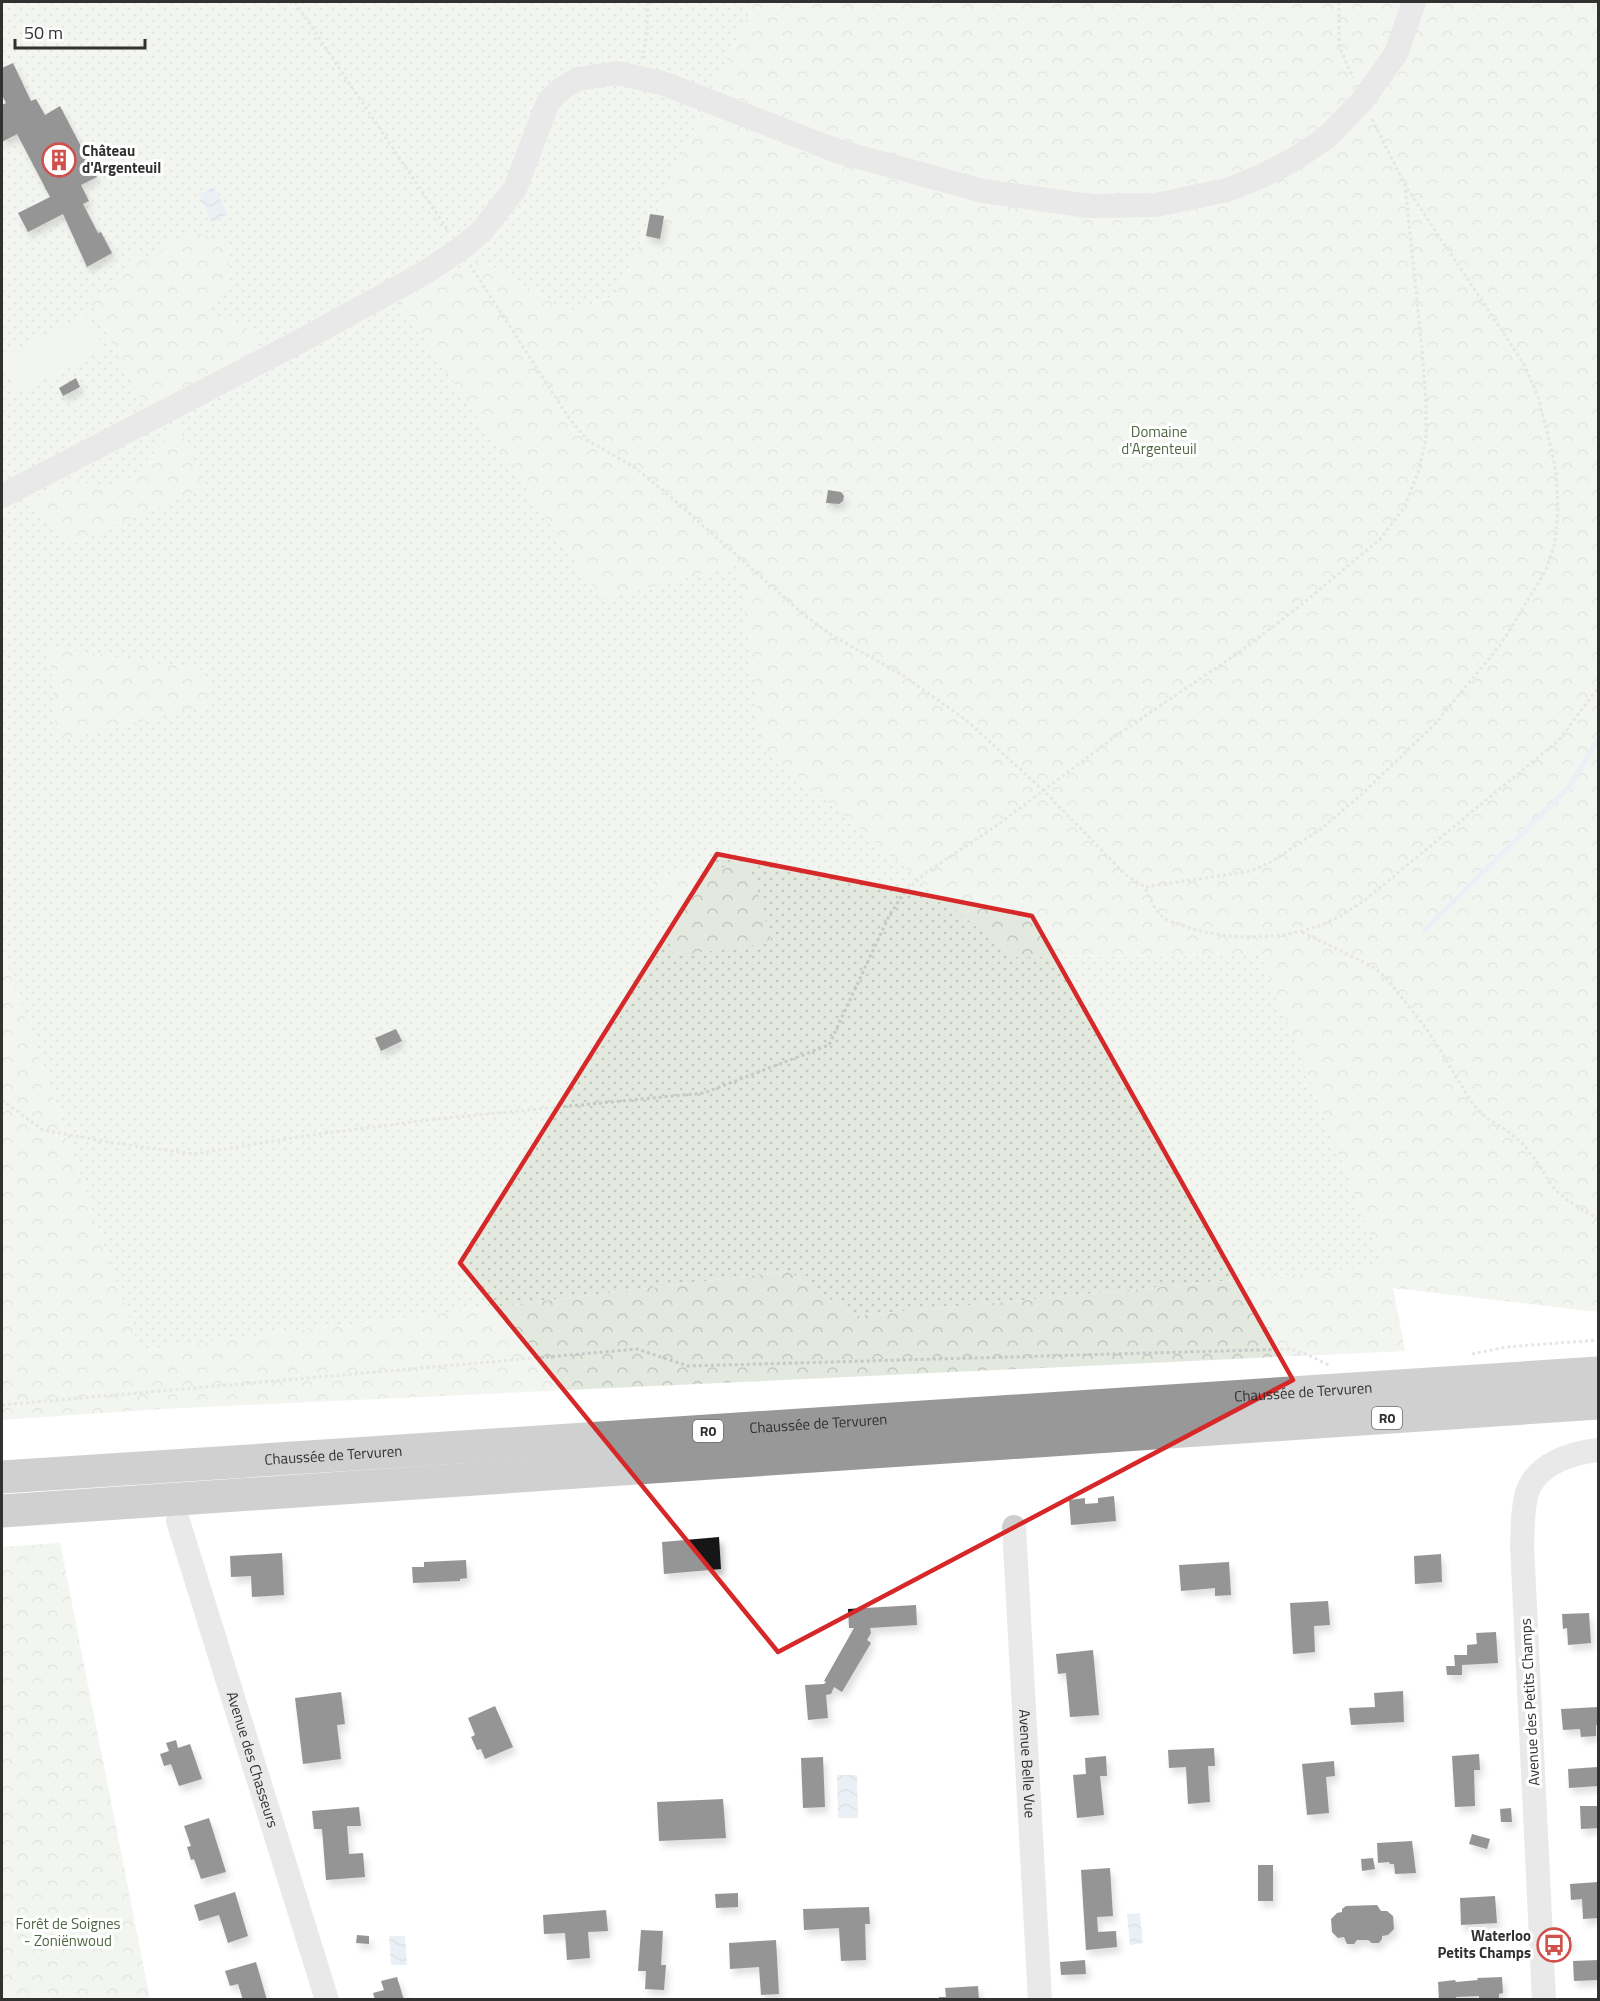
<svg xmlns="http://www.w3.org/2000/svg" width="1600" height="2001" font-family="'Titillium Web',sans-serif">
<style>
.grass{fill:url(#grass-dots)}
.forest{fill:url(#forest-crowns)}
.garden{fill:#e3e9de}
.water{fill:url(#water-waves)}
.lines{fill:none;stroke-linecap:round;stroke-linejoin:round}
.stream{stroke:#d0dde9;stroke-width:5}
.building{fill:#181818;filter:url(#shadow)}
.path{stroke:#c8c8c8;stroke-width:3;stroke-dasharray:3 3;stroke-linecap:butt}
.minor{stroke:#cecece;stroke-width:24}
.highway{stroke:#989898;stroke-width:33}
.marked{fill:none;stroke:#d62828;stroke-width:4.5;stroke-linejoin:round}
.labels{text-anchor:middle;stroke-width:6;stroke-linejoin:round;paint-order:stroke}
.shield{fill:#fff;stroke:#6f6f6f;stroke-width:1.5}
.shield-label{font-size:14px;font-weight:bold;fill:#313131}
.poi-label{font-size:15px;font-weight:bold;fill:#313131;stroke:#fff;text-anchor:start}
.park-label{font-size:15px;fill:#516844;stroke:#fff}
.street-label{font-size:15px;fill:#313131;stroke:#fff}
</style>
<defs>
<pattern id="grass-dots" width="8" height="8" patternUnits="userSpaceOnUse" patternTransform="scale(1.5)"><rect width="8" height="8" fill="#e3e9de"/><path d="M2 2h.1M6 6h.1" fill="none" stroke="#c3c8bf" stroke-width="1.8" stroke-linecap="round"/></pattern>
<pattern id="forest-crowns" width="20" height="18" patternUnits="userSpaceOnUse" patternTransform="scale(1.5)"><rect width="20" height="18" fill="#e3e9de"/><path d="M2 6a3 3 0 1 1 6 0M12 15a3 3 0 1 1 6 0" fill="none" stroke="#c3c8bf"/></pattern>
<pattern id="water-waves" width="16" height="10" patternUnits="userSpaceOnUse" patternTransform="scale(1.5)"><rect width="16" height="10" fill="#d0dde9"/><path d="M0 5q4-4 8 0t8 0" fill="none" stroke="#b3bec8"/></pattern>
<filter id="shadow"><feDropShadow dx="3.5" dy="6" stdDeviation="3" flood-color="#0004"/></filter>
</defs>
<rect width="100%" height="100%" fill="#fff"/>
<path class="grass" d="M2 2H754L616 295 568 312 482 260 738 565 1011 957 1261 956 1384 1266 855 1316 788 1271 140 1350 2 950Z"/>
<path class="forest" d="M754 2H1598V1312L1393 1288 1405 1351 161 1409 2 1420V950L140 1350 788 1271 855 1316 1383 1266 1261 956 1012 957 762 747 738 565 601 600 394 294 482 260 568 312 616 295Z
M203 234 230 247 227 290 208 306 216 320 236 321 258 336 260 350 149 414 88 299 118 283 135 250 148 258 167 247 174 238Z
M179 426 204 488 75 543 29 500 78 478 99 490 131 477Z
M49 647 203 670 213 704 57 741Z
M749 864 772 943 673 956 652 876Z
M60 1543 150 1999H2V1547Z"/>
<path class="garden" d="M87 314 104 350 17 393 2 362V357Z"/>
<path class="water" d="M214 187 228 214 212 222 199 195Z
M837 1775H857L858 1818H838Z
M1140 1913 1143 1943 1130 1945 1127 1914Z
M405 1936 407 1965H391L389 1936Z"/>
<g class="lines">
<path class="stream" d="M1425 930 1569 787 1598 740"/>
</g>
<path class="building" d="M13 63 31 101 36 99 45 115 60 106 97 177 81 185 89 201 83 204 98 233 101 232 112 253 87 267 63 214 28 232 18 213 50 197 17 134 2 142V105L6 103 2 95V68Z
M650 214 664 216 660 239 646 236Z
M76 378 80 387 63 396 59 388Z
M828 490 841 492 844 496 843 501 839 504 826 503Z
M396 1029 402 1041 381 1051 375 1038Z
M1114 1496 1116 1521 1071 1525 1069 1500 1085 1498V1504L1098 1503V1498Z
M719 1537 721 1569 664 1574 662 1542Z
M282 1553 284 1595 252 1597 251 1576 231 1577 230 1556Z
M1441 1554 1442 1582 1415 1584 1414 1556Z
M466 1560 467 1578 460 1579V1581L413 1583 412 1567H424V1562Z
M1229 1562 1231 1595 1215 1596V1588L1181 1591 1179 1565Z
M1328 1601 1330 1625 1314 1626 1315 1652 1293 1654 1290 1603Z
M916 1605 917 1625 870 1628 871 1633 867 1640 871 1643 842 1692 834 1687 831 1694 826 1695 828 1718 808 1720 805 1685 824 1684 826 1682 824 1681 854 1628H849L848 1609Z
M1589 1613 1591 1643 1568 1645 1567 1628 1563 1629 1562 1614Z
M1496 1632 1498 1663 1462 1665V1675H1447L1446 1666H1455L1454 1655H1467V1645L1477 1644 1476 1633Z
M1093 1650 1099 1715 1070 1717 1066 1673 1058 1674 1056 1654Z
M1403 1691 1404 1722 1351 1725 1349 1708 1375 1707 1374 1693Z
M341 1692 345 1724 337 1725 341 1759 303 1764 295 1698Z
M495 1706 513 1747 485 1759 481 1749 477 1750 471 1737 475 1735 468 1718Z
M1598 1707V1725H1596V1736L1581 1737 1580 1729 1563 1730 1561 1709Z
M176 1740 178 1748 190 1744 202 1779 179 1786 171 1764 164 1766 160 1754 169 1751 166 1743Z
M1214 1748 1215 1766H1208L1210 1802 1188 1804 1186 1767 1169 1768 1168 1750Z
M1479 1754 1480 1770H1474L1475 1806 1455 1807 1452 1756Z
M1106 1756 1107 1776H1100L1104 1815 1077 1818 1073 1775 1086 1774 1085 1758Z
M823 1757 825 1807 803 1808 801 1758Z
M1334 1761 1335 1776 1326 1777 1329 1813 1307 1815 1302 1764Z
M1598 1767V1786L1569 1788 1568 1769Z
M723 1799 726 1838 659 1841 657 1802Z
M1580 1806H1598V1828L1581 1829Z
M359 1807 361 1826H347L349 1854 363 1853 365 1877 326 1880 322 1829H314L312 1811Z
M1511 1808 1512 1822H1501L1500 1809Z
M209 1818 226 1872 201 1879 194 1859 191 1860 187 1847 191 1846 184 1826Z
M1472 1834 1490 1839 1487 1849 1469 1844Z
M1412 1841 1416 1873 1395 1874 1394 1864H1390L1389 1862 1378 1863 1377 1843Z
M1373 1858 1375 1869 1362 1871 1361 1859Z
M1258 1865H1273V1901H1258Z
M1110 1868 1113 1916 1097 1917 1098 1932 1116 1931 1117 1947 1086 1950 1081 1870Z
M1598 1882V1918L1583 1919 1582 1899 1571 1900 1570 1884Z
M235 1892 248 1936 228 1943 219 1915 199 1921 194 1905Z
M738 1893V1907L716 1908 715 1894Z
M1495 1896 1497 1923 1461 1925 1460 1898Z
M1377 1905 1381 1911H1387L1393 1916 1394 1929 1388 1935 1382 1936V1939L1379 1943H1372L1368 1940H1357L1354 1944H1347L1344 1937 1338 1938 1332 1932 1331 1919 1337 1913 1342 1912V1909L1346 1906Z
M869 1907 870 1924H865L866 1960 841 1961 839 1928 804 1930 803 1909Z
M606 1910 608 1931 588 1932 590 1958 567 1960 565 1933 544 1934 543 1915Z
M641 1930 663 1931 661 1965H666L664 1990 645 1989 646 1971H638Z
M357 1935 369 1936V1944L356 1943Z
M1560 1937H1571V1946H1560Z
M776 1940 779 1994 761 1995 759 1967 730 1969 729 1943Z
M1085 1960 1086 1974 1061 1975 1060 1962Z
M1598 1960V1980L1574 1981 1573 1961Z
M256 1962 267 2000H243L238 1984 230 1986 225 1971Z
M397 1977 404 2000H375L373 1993 384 1990 381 1981Z
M1502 1977 1503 1993 1499 1994V2000H1479V1996L1456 1997V2000H1439L1438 1982 1455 1980 1456 1982 1478 1980 1477 1978Z
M978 1986 979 2000H939V1997H946L945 1988Z"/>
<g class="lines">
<path class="path" d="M295 2 449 232
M1339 2V46L1353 78
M642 59 647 34 648 2
M1372 119 1405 185 1524 364 1538 397 1547 431 1556 471 1558 511 1555 543 1546 570 1501 644 1434 725 1361 795 1322 828 1271 862 1251 871 1145 887C1149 897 1155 911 1164 918 1168 921 1176 923 1181 925 1224 941 1278 941 1321 925 1337 919 1351 909 1365 900L1559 740 1598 688
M470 265 569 418 587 440 634 467 665 492 803 614 833 636 904 676 966 720 1043 790 1126 875 1145 887
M1302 932 1363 962 1376 969 1387 979 1429 1032 1474 1106 1488 1119 1506 1130 1522 1143 1534 1158 1555 1190 1567 1200 1598 1219
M2 1100 43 1130 114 1143 194 1154 304 1136 436 1119 704 1093 829 1045 889 916 905 891 927 872 999 824 1117 735 1238 653 1296 609 1380 539 1404 508 1418 472 1426 439V401L1422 349 1405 185
M1472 1354 1506 1347 1598 1340
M2 1405 637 1349 688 1366 1291 1349 1308 1355 1329 1365"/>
<g class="minor">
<path d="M2 496 304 339 426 272 460 249 481 232 515 189 548 102 561 89 578 79 617 73 665 84 837 151 983 191 1089 206 1156 205 1227 190 1262 176 1293 160 1326 138 1362 101 1396 54 1414 2"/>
<path id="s1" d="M178 1521 327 2000"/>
<path id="s2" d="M1014 1527 1040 2000"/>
<path d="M1544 2000 1522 1545C1523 1528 1522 1509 1527 1493 1536 1464 1571 1453 1598 1450"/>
</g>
<g class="highway">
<path id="s3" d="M2 1477 1598 1373"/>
<path d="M2 1511 1598 1403"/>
</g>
</g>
<path d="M0 0H1600V2001H0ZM717 854 1032 916 1293 1380 778 1652 460 1263Z" fill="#fff" fill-opacity=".55" fill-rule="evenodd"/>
<path class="marked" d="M717 854 1032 916 1293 1380 778 1652 460 1263Z"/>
<defs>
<symbol id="building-ring" viewBox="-11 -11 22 22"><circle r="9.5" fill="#fff" stroke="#d0504c" stroke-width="1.5"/><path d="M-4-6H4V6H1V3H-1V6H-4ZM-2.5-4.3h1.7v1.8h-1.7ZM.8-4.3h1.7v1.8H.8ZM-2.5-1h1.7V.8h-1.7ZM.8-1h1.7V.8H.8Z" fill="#d0504c"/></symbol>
<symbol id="bus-ring" viewBox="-11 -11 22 22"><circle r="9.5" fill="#fff" stroke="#d0504c" stroke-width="1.5"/><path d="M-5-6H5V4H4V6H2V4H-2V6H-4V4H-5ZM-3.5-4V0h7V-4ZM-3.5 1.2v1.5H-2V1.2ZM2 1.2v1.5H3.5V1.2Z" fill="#d0504c"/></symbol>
</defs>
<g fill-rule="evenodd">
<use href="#building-ring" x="40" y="141" width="38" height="38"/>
<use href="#bus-ring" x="1535" y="1926" width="38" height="38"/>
</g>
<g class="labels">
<g class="shield">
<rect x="1372" y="1407" width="30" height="22" rx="4.5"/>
<rect x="693" y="1420" width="30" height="22" rx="4.5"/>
</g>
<g class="shield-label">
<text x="1387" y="1423">R0</text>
<text x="708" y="1436">R0</text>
</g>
<g class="poi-label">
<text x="82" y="156">Château<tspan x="82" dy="17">d'Argenteuil</tspan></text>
<text x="1531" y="1941" text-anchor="end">Waterloo<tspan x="1531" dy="17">Petits Champs</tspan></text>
</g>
<g class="park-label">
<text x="1159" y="437">Domaine<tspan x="1159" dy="17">d'Argenteuil</tspan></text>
<text x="68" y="1929">Forêt de Soignes<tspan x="68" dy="17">- Zoniënwoud</tspan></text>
</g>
<g class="street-label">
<text dy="5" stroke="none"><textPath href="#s3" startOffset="1304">Chaussée de Tervuren</textPath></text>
<text dy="5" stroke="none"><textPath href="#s3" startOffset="818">Chaussée de Tervuren</textPath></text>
<text dy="5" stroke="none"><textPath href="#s3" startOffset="332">Chaussée de Tervuren</textPath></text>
<text transform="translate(1530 1702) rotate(-93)" y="5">Avenue des Petits Champs</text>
<text dy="5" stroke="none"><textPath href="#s1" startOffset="250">Avenue des Chasseurs</textPath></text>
<text dy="5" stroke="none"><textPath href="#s2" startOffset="237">Avenue Belle Vue</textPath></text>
</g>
</g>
<rect width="1600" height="2001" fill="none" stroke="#313131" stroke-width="6"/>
<path d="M15 39v9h130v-9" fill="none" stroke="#313131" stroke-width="3"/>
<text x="24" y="39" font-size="18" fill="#313131" stroke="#ffffff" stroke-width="4.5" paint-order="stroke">50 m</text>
</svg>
